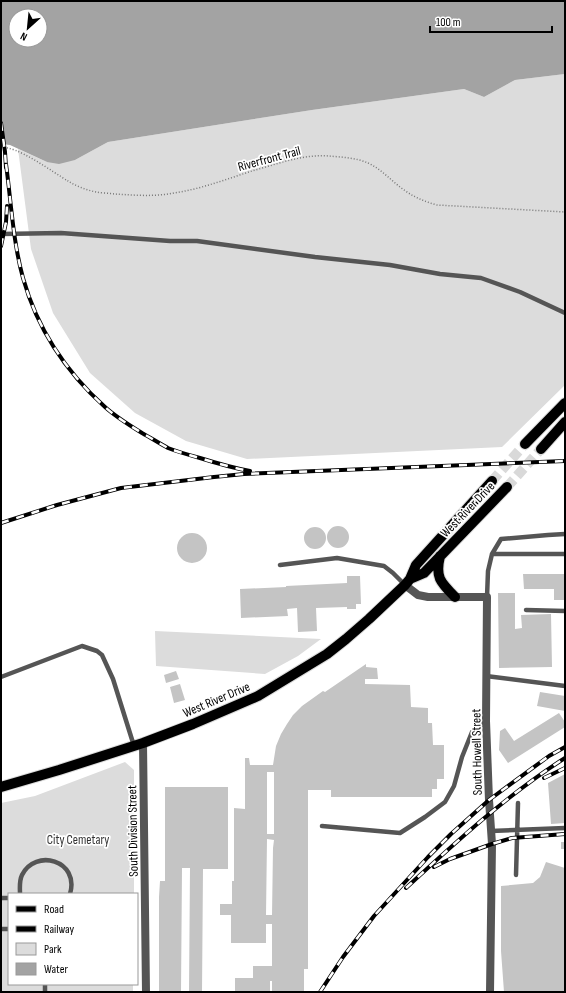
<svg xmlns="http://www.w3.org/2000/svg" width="566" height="993" font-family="'Sofia Sans Condensed',sans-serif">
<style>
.green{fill:#dcdcdc}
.water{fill:#a3a3a3;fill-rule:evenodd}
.building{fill:#c4c4c4;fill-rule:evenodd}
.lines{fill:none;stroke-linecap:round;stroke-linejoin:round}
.primary-tunnel{stroke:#d9d9d9;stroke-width:10;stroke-dasharray:10 5;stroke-linecap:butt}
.primary-casing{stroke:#dbdbdb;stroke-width:12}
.path{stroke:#777;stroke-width:1.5;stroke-dasharray:1 2;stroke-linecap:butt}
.service{stroke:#555;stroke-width:4.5}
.minor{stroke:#555;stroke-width:8}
.primary{stroke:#000;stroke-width:10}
.rail-casing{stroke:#000;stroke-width:4}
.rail{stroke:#fff;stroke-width:2.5;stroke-dasharray:8;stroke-linecap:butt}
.labels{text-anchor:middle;stroke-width:3.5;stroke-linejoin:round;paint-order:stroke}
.street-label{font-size:13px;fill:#000;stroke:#fff}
.park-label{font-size:13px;fill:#333;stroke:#fff}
</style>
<rect width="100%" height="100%" fill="#fff"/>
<path class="green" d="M565 74V385L502 447 247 459 186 441 135 413 90 373 53 313 31 249 18 149 47 162 75 160 108 142 312 110 464 89 484 97 515 80Z
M155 631 321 639 298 656 265 674 156 666Z
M125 762 134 770V894H9V984H133V992H1V803L35 796Z"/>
<path class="water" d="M1 1H565V74L515 80 484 97 464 89 312 110 108 142 75 160 59 164 47 162 10 145 1 144ZM16 16H40V40H16Z"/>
<path class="building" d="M327 537a11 11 0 1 1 22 0a11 11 0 1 1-22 0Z
M304 538a11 11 0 1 1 22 0a11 11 0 1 1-22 0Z
M177 548a15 15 0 1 1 30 0a15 15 0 1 1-30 0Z
M523 574H565V600H554V589H524Z
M347 576H360L361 604H356V609H347V607L316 608 317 631 298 632 297 608 287 609 288 616 241 618 240 589 286 587V586L347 583Z
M498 593H515V629L522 628 521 615 551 614 552 667 499 668Z
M366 664V667L377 668 378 679H365V684L410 685 411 707 428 708V723H432L433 745H444V779H437V789H432V797H331V790H308V969H304V992H272V981H270V992H235V978H253V966H272V924H266V943H231V915H220V904H232V881H234V808L245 809V758H249L250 765H273L276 746 281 734 287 724 293 715 302 706 323 691 325 692ZM267 772H274V834H267ZM267 839 274 840 273 848 272 915H266Z
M176 671 179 679 166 683 164 675Z
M180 684 185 700 174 703 170 687Z
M540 692 565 696V711L537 706Z
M559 713 565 722V727L508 763 499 750 500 731 505 728 514 741Z
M565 774V823L551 824 548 783Z
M165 787H228V869H203L202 992H189L190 868H182L181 992H159V897L160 881H165Z
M561 842H565V849H561Z
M546 862 565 868V992H504L501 951V886L533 883 540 877Z"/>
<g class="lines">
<path class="primary-tunnel" d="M492 481 525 444
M507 487 541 449"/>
<defs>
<path id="primary" d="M525 444 565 403
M541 449 565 422
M440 556C435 577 440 582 455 597
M410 579 424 573 507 487
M1 787 59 770 143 743 193 724 258 696 327 654 346 639 369 619 405 585 410 579 416 565 492 481"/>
</defs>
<use href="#primary" class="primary-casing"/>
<path class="path" d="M1 148C15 144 54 173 68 181 76 186 86 190 96 192 101 193 108 193 114 194 133 195 154 197 174 193 201 189 227 179 252 171 277 164 303 154 329 156 341 157 357 158 368 163 383 170 393 183 407 192 416 198 426 202 437 205L565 212"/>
<path class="service" d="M1 234 61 233 170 241H197L315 257 390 265 440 274 481 278 520 292 565 313
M492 554 501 539 548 535 565 534
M280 565 337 558 384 566 393 573 405 585
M487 597 488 571 492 554H565
M526 610 565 611
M486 676 565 686
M1 677 82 646 97 651 102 655 113 679 134 746
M322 826 400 833 425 817 445 802 454 786 462 757 472 732 486 721
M491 831 565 828
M516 875 518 803
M20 894C20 888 19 881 22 875 35 848 80 860 70 894
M1 898H9
M1 929H9
M45 984V992"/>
<path class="minor" d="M405 585 418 595 428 597H487L486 721 489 800 492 844 490 992
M143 743 146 992"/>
<use href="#primary" class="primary"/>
<defs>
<path id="rail" d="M1 123 5 152 6 168
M6 164C11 201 13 242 23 278 37 328 66 372 105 407 116 417 129 425 142 433 151 438 159 443 168 448 178 452 189 455 200 458 216 463 233 468 250 471
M1 246 6 222 7 206
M1 523 57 505 121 488 214 477 244 474 565 461
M544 778 565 768
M434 867 450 859 492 844 512 838 565 834
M406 888C457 841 507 795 565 758
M320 992 343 957 374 916 428 857 451 834 489 800 549 756 565 747"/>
</defs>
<use href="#rail" class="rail-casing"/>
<use href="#rail" class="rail"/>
</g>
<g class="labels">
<g class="street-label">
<text transform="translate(269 158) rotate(-15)" y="5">Riverfront Trail</text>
<text transform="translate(467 509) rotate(-46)" y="5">West River Drive</text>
<text transform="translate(216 699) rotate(-23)" y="5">West River Drive</text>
<text transform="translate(476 752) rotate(-91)" y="5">South Howell Street</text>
<text transform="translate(132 831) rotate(-91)" y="5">South Division Street</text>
</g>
<g class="park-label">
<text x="78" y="844">City Cemetary</text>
</g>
</g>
<rect width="566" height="993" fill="none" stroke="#000000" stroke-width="4"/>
<rect x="8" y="893" width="130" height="92" fill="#ffffff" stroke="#999999"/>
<rect x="16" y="906" width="20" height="6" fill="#000000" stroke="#999999"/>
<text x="44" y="913" font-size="12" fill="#000000">Road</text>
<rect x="16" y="926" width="20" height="6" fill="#000000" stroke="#999999"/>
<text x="44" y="933" font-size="12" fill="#000000">Railway</text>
<rect x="16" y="943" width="20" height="12" fill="#dcdcdc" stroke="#999999"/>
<text x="44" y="953" font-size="12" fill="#000000">Park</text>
<rect x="16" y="963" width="20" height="12" fill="#a3a3a3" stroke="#999999"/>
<text x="44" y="973" font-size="12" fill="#000000">Water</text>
<g transform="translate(28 28) rotate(207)"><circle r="19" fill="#ffffff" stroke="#999999"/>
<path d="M0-3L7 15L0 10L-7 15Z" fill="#000000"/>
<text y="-6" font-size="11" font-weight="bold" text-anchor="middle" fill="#000000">N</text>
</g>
<path d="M430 26v6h122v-6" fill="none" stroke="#000000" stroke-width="2"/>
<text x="436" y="26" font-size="12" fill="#000000" stroke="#ffffff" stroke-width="3" paint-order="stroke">100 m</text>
</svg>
